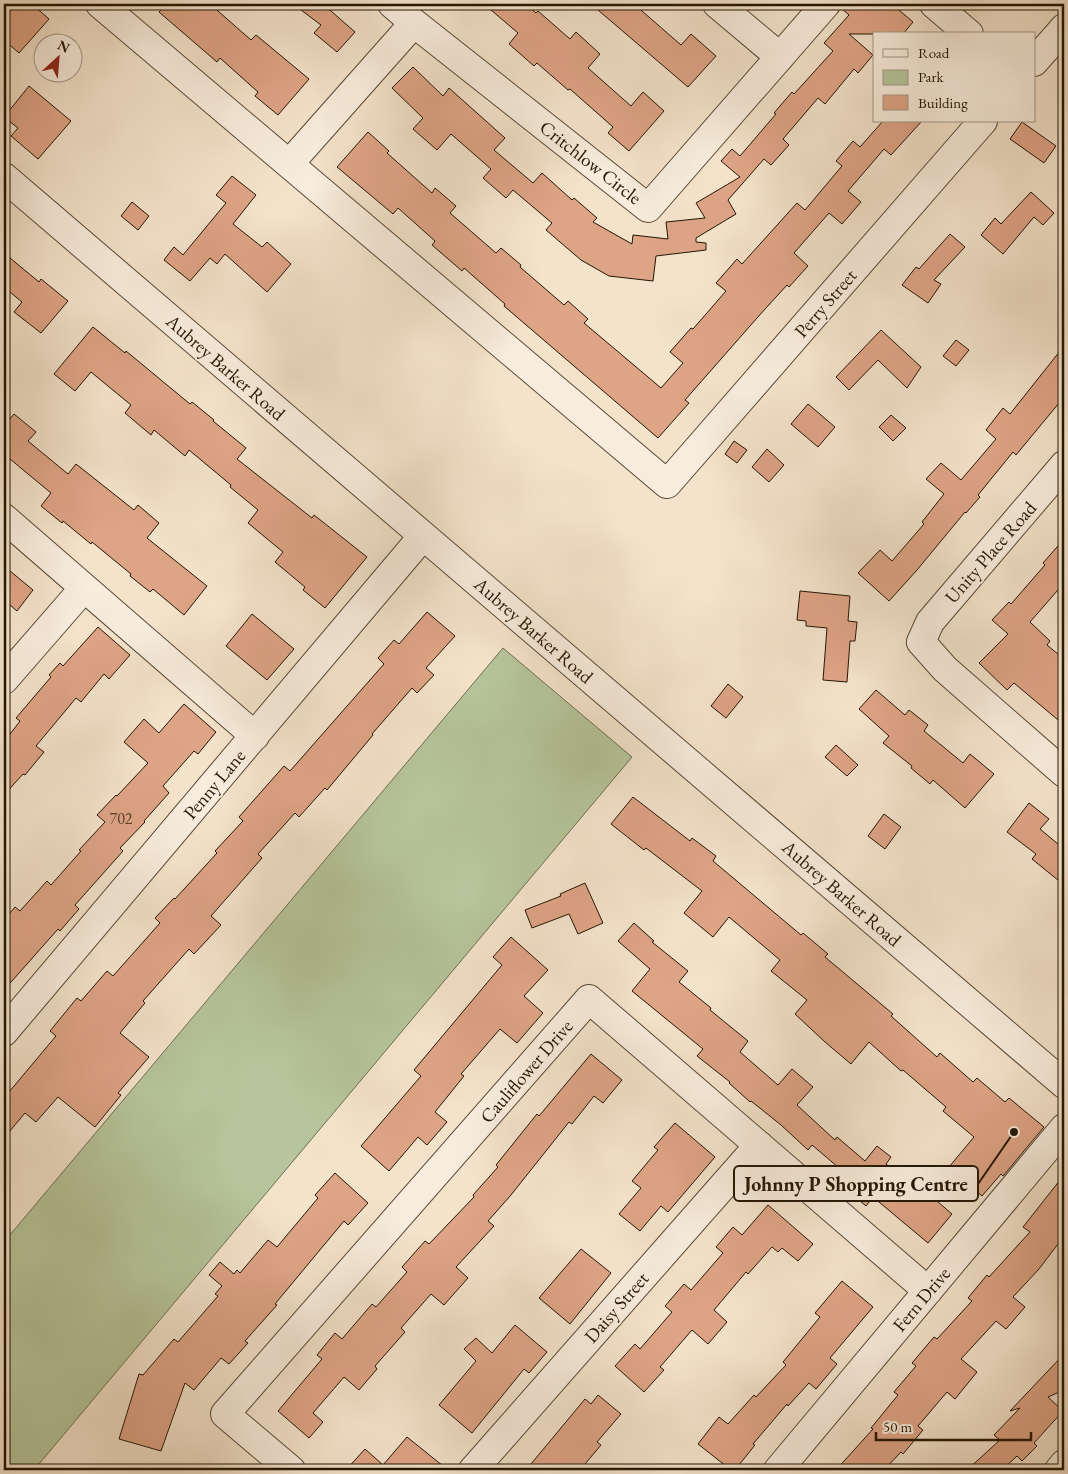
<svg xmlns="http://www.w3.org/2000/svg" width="1068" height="1474" font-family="'EB Garamond',serif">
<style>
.green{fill:#b6c59b;stroke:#6c6e50}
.building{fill:#dea486;stroke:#231604}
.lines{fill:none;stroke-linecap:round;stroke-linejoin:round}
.minor-casing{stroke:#574936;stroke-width:30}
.minor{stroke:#f8eddd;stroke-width:28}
.labels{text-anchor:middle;stroke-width:4;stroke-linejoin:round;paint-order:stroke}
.number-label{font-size:16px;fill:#523a24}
.street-label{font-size:19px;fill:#231604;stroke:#f8eddd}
.leader{fill:none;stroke:#231604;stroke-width:2}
.callout-dot{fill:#231604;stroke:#f8eddd;stroke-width:2}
.callout{fill:#f8eddd;stroke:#231604;stroke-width:2}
.callout-label{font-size:20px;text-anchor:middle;font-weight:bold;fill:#231604}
</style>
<rect width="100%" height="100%" fill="#f4e3cb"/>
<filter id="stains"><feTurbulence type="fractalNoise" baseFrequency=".004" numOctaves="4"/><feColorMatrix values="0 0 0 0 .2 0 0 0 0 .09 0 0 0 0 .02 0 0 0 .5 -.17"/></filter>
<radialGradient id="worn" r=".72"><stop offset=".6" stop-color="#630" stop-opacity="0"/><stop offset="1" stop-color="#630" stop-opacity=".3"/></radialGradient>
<path class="green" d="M503 648 632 757 34 1470H4V1242Z"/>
<path class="building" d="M4 4H32L49 19 19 53 4 40Z
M167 4H210L251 40 256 35 309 79 278 115 255 96 258 92 220 58 217 62 159 12Z
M293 4H323L355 32 337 52 314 33 321 25Z
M484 4H526L536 13 538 11 570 39 576 32 600 54 588 68 631 106 643 92 664 111 629 151 608 133 613 127 570 89 568 90 537 63 534 66 509 44 518 33Z
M591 4H634L681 45 691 34 716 56 688 87Z
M841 4H892L913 22 903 34H849L873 55 858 73 854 69 825 104 818 98 783 139 789 145 771 165 764 159 728 200 736 214 696 238V242L706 243V250L656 256 653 281 609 276 581 260 546 230 552 223 513 190 506 198 483 178 491 169 451 134 437 150 413 129 423 118 392 88 413 67 443 96 449 88 505 138 494 150 533 183 542 173 572 200 574 198 597 218 593 222 632 244 633 235 668 239 666 222 705 218 696 203 740 177 721 161 732 149 740 156 776 114 774 113 792 92 794 94 833 51 824 43 849 15 841 8Z
M29 86 71 121 38 159 11 136 18 128 4 117Z
M883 121H922L891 155 884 149 848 191 861 202 842 224 829 213 794 253 808 266 789 287 787 285 757 318 685 400 689 403 658 438 504 306 505 304 464 268 462 271 432 245 435 241 398 208 393 214 337 167 368 132 389 151 387 153 432 193 435 188 456 206 450 213 496 253 501 248 521 265 520 267 564 305 568 301 588 319 584 323 661 388 683 363 670 352 691 328 693 329 726 291 716 283 737 259 742 264 797 203 805 210 842 166 836 161 853 141 860 147Z
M1022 122 1056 146 1044 163 1010 139Z
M232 176 256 195 233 224 262 247 267 242 291 264 267 292 225 254 217 264 210 258 190 281 164 260 174 247 183 255 226 203 216 195Z
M1031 192 1054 213 1043 225 1034 217 1003 254 981 235 995 218 1001 224Z
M132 202 149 216 138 230 121 216Z
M950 234 965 247 934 280 941 284 928 303 902 285 916 267 919 269Z
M4 253 39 282 41 279 68 301 41 333 14 312 22 302 4 287Z
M93 327 125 353 126 351 190 404 192 402 214 420 213 421 246 448 237 459 312 518 314 515 367 557 325 608 303 590 305 587 275 562 283 552 248 523 258 510 230 487 231 485 189 450 185 456 154 430 151 435 125 413 131 405 91 372 75 391 54 374Z
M881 330 921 367 907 388 878 360 849 390 836 377Z
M956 340 969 350 956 366 943 356Z
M1064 346V397L1016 455 1013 452 978 495 980 497 966 513 965 512 917 570 889 601 858 573 880 550 892 561 924 524 922 522 944 494 926 479 941 463 961 480 996 439 986 430 1003 408 1010 414Z
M808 404 835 427 818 447 791 424Z
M14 414 36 432 28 441 68 474 76 464 134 510 138 505 159 523 147 538 207 586 184 615 153 589 150 592 130 576 131 574 92 542 91 544 63 521 62 523 41 506 51 493 4 454V426Z
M891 415 906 428 893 441 879 427Z
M734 441 747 450 737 463 725 454Z
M767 449 784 465 769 482 752 467Z
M1064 539V583L1030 622 1050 641 1047 645 1064 659V725L1014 683 1007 690 979 663 1008 634 992 620 1009 602 1011 604 1045 565 1043 563Z
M4 566 33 590 17 611 4 600Z
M800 591 850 596 848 621 857 622 855 641H850L847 682 823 680 827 628 806 626V621L797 620Z
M427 612 455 636 426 668 434 675 417 693 412 688 372 734 373 735 327 790 325 788 299 817 295 813 258 854 262 858 211 916 221 925 194 954 189 949 143 1001 145 1003 120 1033 149 1057 118 1093 121 1095 95 1127 58 1097 36 1122 25 1113 4 1138V1098L56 1036 50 1031 77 998 81 1001 107 971 113 976 160 923 155 918 174 898 175 899 217 853 215 851 243 821 239 817 284 766 290 771 384 664 378 658 394 640 399 644Z
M252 614 294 649 267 680 226 646Z
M98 627 130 655 109 679 104 674 81 702 76 698 36 746 44 752 25 775 23 774 4 795V742L20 721 16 718 51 677 49 675 60 663 63 666Z
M728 684 743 697 726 718 711 706Z
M876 690 905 715 909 710 928 725 924 731 963 763 970 754 994 774 965 808 933 780 930 784 911 768 912 766 883 743 889 736 859 709Z
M184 704 216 732 198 754 194 751 163 786 169 793 144 821 145 822 120 848 123 851 75 905 79 909 60 931 58 929 4 990V920L15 907 20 911 47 881 51 885 81 851 79 850 105 822 97 815 116 795 117 796 148 763 124 742 144 719 159 733Z
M836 745 858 765 847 776 825 757Z
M633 797 690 841 692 838 716 856 713 861 801 935 803 933 828 954 825 957 893 1014 891 1016 937 1057 940 1053 973 1082 977 1078 1005 1102 1009 1098 1044 1127 1003 1176 1001 1174 982 1196 949 1167 974 1137 943 1111 946 1107 903 1070 901 1071 869 1042 851 1064 825 1042 795 1014 807 1000 771 971 780 960 729 917 713 937 684 913 702 891 646 848 644 850 611 824Z
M1029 803 1049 819 1040 829 1064 849V885L1032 859 1036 854 1007 832Z
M884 814 901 827 885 849 868 836Z
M585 883 603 923 578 934 569 914 532 928 525 910 561 896 560 894Z
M634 923 654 941 652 942 688 971 679 982 711 1008 710 1010 748 1041 740 1052 778 1085 792 1069 813 1087 797 1105 835 1140 837 1137 865 1161 877 1146 891 1157 886 1164 913 1187 916 1183 952 1214 928 1243 873 1197 866 1206 843 1187 851 1178 812 1145 808 1150 781 1125 751 1101 750 1102 729 1083 730 1082 697 1056 703 1049 632 991 650 969 618 941Z
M511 937 548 970 524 996 543 1013 517 1043 500 1029 461 1074 464 1076 435 1112 447 1122 427 1145 418 1137 389 1171 361 1146 421 1076 414 1070 502 965 493 957Z
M591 1054 622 1080 603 1103 594 1096 572 1124 569 1122 511 1195 488 1221 494 1226 456 1267 468 1278 444 1305 431 1294 401 1328 405 1332 375 1366 377 1369 359 1390 344 1377 313 1413 323 1422 309 1438 278 1411 322 1359 317 1355 335 1333 342 1339 372 1304 376 1307 407 1272 402 1267 425 1241 429 1244 474 1197 473 1195 498 1167 496 1165 537 1114 539 1116Z
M675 1123 715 1157 668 1212 661 1206 640 1231 619 1214 641 1188 632 1181 658 1150 654 1147Z
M335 1173 368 1203 348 1225 344 1221 275 1304 277 1305 245 1341 248 1343 229 1364 221 1358 194 1390 185 1383 161 1451 119 1439 139 1374 143 1375 174 1339 178 1342 218 1296 215 1294 222 1286 209 1275 220 1262 234 1274 237 1270 240 1273 268 1240 277 1247 318 1198 315 1195Z
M1064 1175V1236L1039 1269 1013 1297 1025 1307 1006 1329 996 1321 961 1359 977 1372 955 1399 947 1392 918 1426 923 1430 903 1454 901 1452 884 1470H836L873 1429 871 1428 898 1395 894 1392 916 1366 912 1363 934 1337 937 1339 972 1301 968 1298 987 1275 989 1277 1030 1232 1023 1227Z
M768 1205 813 1244 798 1261 782 1248 778 1252 772 1247 748 1274 746 1272 714 1310 727 1322 708 1344 692 1330 660 1367 664 1370 644 1392 615 1366 635 1344 640 1349 672 1312 665 1306 684 1284 691 1290 723 1253 716 1247 733 1227 742 1235Z
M581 1249 611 1273 570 1324 539 1298Z
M842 1281 873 1307 830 1358 837 1364 816 1389 809 1383 788 1406 787 1404 753 1444 755 1445 735 1470H731L698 1444 719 1417 728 1424 754 1395 756 1397 786 1365 783 1362 820 1317 815 1313Z
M515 1325 547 1352 529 1373 524 1369 472 1433 439 1405 476 1361 464 1349 476 1338 492 1353Z
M1064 1354V1390L1048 1397 1063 1411 1034 1443 1037 1446 1022 1461 1017 1456 1002 1470H967L1000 1440 994 1435 1020 1408 1010 1411Z
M598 1395 621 1414 597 1442 601 1445 580 1470H526L585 1399 591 1404Z
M407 1437 448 1470H346L365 1449 383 1465Z"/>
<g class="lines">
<defs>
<path id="minor" d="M100 4 667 484 983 121
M392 4 414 23 648 208 826 4
M717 4 780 57
M934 4 969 34
M1034 62 1064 28
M289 164 414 23
M4 177 1064 1084
M1064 465 930 622 921 642 945 669 1064 773
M4 518 255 736
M4 680 84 588
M4 1032 423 536
M291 1470 225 1414 589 999 928 1291
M473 1470 759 1145
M778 1470 1064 1128
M1059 1470 1064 1464"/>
</defs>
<use href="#minor" class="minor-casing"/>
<use href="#minor" class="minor"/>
</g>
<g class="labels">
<g class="number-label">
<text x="121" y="824">702</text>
</g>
<g class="street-label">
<text transform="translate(591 162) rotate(38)" y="7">Critchlow Circle</text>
<text transform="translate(825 303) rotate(-49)" y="7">Perry Street</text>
<text transform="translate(226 367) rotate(41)" y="7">Aubrey Barker Road</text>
<text transform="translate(990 552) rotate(-49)" y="7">Unity Place Road</text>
<text transform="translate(534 630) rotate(41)" y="7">Aubrey Barker Road</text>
<text transform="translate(214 784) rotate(-50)" y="7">Penny Lane</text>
<text transform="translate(842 893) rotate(41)" y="7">Aubrey Barker Road</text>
<text transform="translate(526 1071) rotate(-49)" y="7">Cauliflower Drive</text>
<text transform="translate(921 1299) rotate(-50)" y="7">Fern Drive</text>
<text transform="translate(616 1307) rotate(-49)" y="7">Daisy Street</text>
</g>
</g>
<path class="leader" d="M1014 1132L978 1184"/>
<circle class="callout-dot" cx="1014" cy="1132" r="5"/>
<rect class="callout" x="734" y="1166" width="244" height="35" rx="5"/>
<g class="callout-label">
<text x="856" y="1191">Johnny P Shopping Centre</text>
</g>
<rect width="1068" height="1474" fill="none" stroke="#f4e3cb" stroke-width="20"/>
<rect x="5" y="5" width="1058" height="1464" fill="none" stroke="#231604" stroke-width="2.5"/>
<rect x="10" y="10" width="1048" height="1454" fill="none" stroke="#231604"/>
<rect x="873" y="32" width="162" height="90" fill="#f8eddd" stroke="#a39786"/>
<rect x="883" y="49" width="25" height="8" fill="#f8eddd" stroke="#a39786"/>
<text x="918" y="58" font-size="15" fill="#231604">Road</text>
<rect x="883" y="70" width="25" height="15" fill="#b6c59b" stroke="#a39786"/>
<text x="918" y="82" font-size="15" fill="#231604">Park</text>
<rect x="883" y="95" width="25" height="15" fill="#dea486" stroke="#a39786"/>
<text x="918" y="108" font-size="15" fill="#231604">Building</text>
<g transform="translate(58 58) rotate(26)"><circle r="24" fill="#f8eddd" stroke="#a39786"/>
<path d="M0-4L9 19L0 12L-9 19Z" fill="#8f2418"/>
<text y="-8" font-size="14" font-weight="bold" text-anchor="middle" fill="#231604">N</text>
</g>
<path d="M876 1432v8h155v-8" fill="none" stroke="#231604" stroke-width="2.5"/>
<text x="883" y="1432" font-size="15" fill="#231604" stroke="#f8eddd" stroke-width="4" paint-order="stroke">50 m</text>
<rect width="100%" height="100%" filter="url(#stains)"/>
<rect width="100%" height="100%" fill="url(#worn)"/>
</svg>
